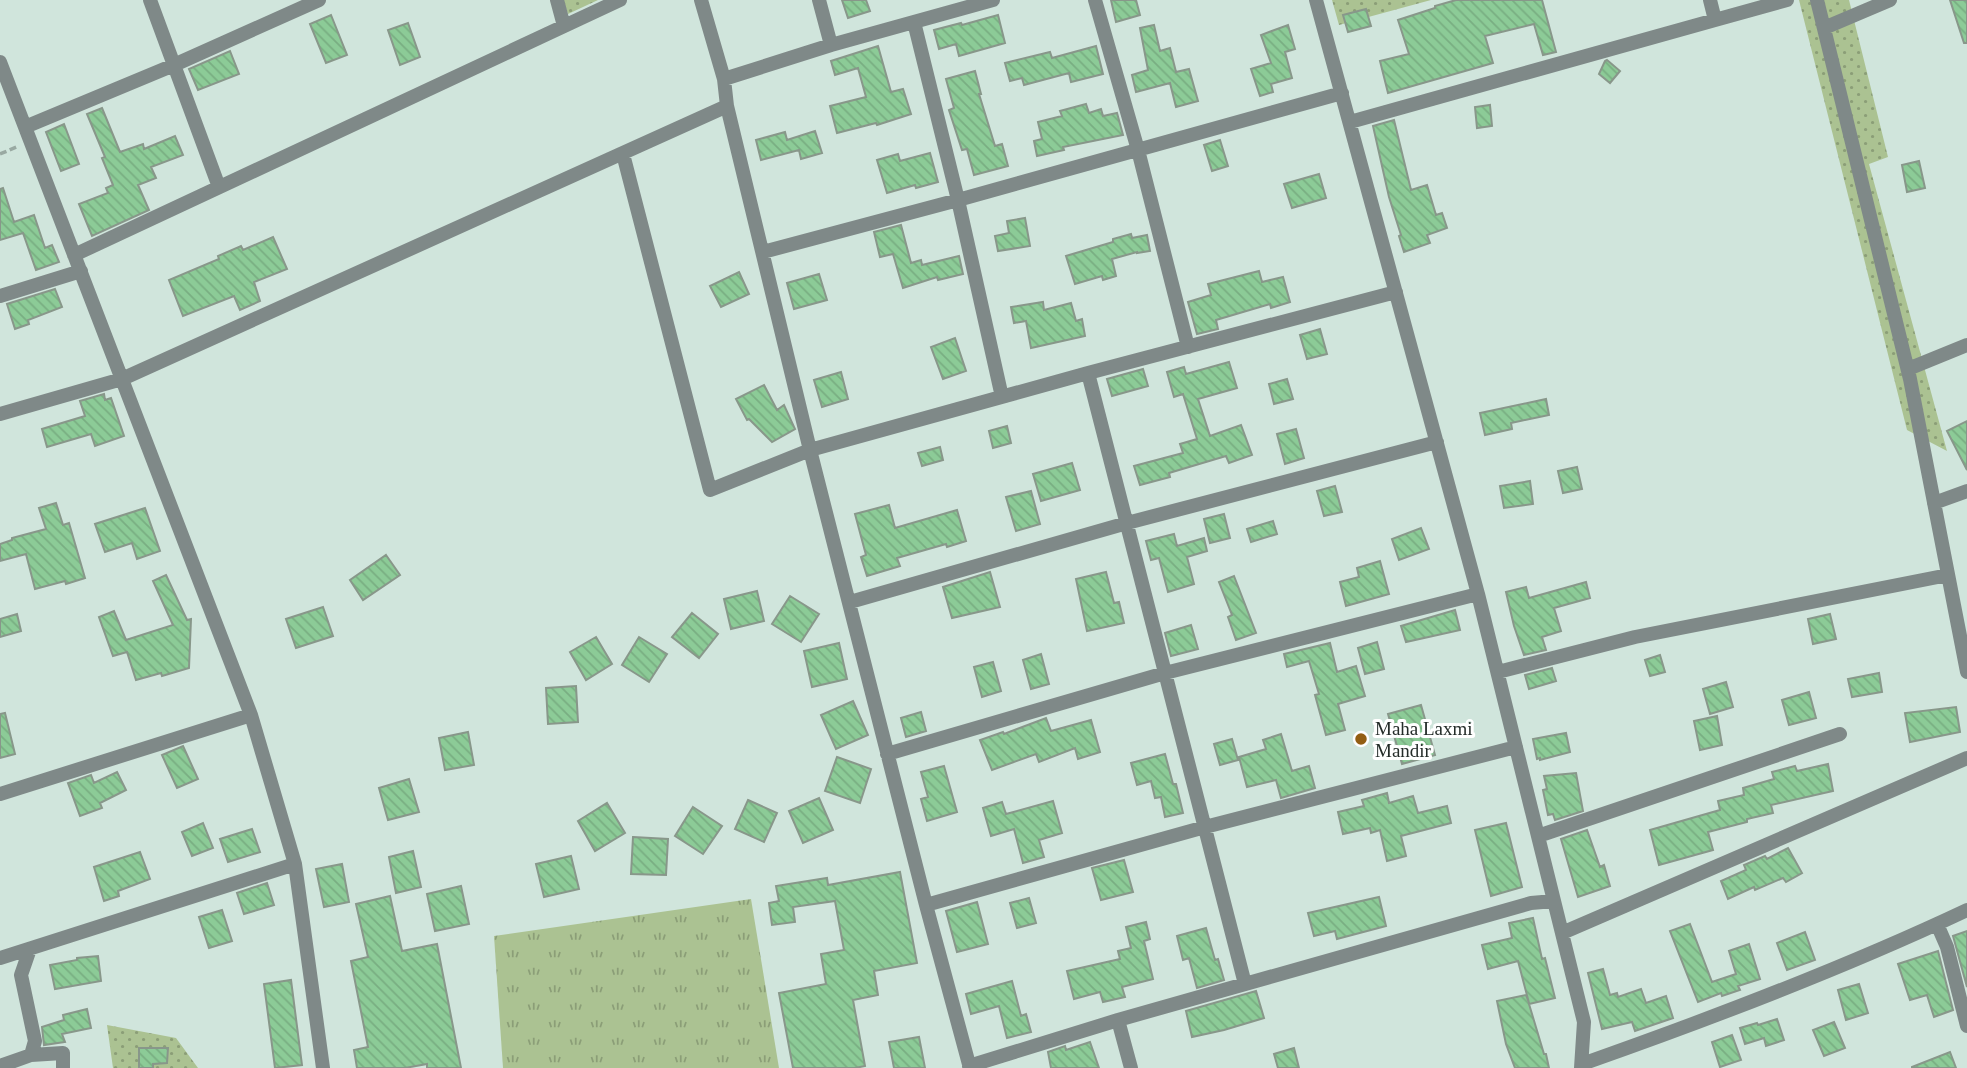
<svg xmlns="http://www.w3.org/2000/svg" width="1967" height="1068" font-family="Georgia,serif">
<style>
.grass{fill:url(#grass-dots)}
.park{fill:url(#park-tufts)}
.building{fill:url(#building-back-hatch);stroke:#88978a;stroke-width:2}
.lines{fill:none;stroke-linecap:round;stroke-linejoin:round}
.path{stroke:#99a9a2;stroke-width:3.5;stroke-dasharray:7 3.5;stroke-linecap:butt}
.minor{stroke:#7f8988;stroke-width:14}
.poi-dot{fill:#935e13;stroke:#fff;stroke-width:2.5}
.labels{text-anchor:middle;stroke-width:6;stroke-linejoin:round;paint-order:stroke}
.poi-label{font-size:19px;fill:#242c29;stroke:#fff;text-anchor:start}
</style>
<defs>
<pattern id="grass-dots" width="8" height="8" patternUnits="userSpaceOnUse" patternTransform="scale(1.75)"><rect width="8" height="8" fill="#abc292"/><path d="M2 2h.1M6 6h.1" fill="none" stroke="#8b9e77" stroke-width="1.8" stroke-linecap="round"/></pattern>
<pattern id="park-tufts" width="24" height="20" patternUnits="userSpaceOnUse" patternTransform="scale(1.75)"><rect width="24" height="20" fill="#abc292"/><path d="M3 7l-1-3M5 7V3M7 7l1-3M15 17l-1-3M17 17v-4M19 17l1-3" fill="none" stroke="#8b9e77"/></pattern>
<pattern id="building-back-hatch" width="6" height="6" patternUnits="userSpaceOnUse" patternTransform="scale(1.75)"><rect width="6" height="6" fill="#8ccb97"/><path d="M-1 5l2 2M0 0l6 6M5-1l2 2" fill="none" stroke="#79ae82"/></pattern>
</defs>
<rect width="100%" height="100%" fill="#d0e5dc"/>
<path class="grass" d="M563 0H598L568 14Z
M1332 0H1431L1339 25Z
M1799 0H1849L1888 157 1869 164 1947 451 1907 430Z
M107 1025 176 1038 198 1068H113Z"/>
<path class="park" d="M751 899 779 1068H503L494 936Z"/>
<path class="building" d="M842 0H866L870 11 848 18Z
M1111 0H1136L1140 15 1116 22Z
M1456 0H1542L1556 52 1543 55 1534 24 1485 36 1493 63 1388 93 1380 61 1409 54 1398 20 1435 8V6Z
M1950 0H1967V43H1964Z
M1366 9 1371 26 1348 32 1343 15Z
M331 15 347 55 326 63 310 24Z
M998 15 1005 43 959 56 956 44 939 49 934 30 961 23 962 25Z
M408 23 420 57 400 65 388 30Z
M1154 25 1160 51 1170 48 1176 72 1189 69 1198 101 1176 107 1170 83 1136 92 1132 75 1148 70 1140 28Z
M1288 25 1295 49 1285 52 1292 78 1271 84 1273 92 1260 96 1251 69 1271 63 1261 35Z
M878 46 891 92 903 89 911 114 877 125 876 123 837 133 830 106 866 97 858 68 835 75 831 61Z
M1096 46 1103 74 1071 82 1069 73 1024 85 1022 78 1010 81 1005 63 1050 52 1052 58Z
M230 51 239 74 198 90 189 69Z
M1607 60 1620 71 1610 83 1599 74 1605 61Z
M975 71 981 94H979L995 146 1002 144 1008 166 974 175 967 149 962 150 949 110 954 108 946 79Z
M1086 104 1089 113 1101 109 1103 116 1117 113 1123 135 1063 147 1064 150 1037 156 1034 141 1042 139 1038 122 1062 116 1060 111Z
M1490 105 1492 126 1477 128 1475 107Z
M102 108 120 152 143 144 144 149 175 136 183 155 151 167 156 178 138 185 149 210 92 236 79 204 108 193 106 188 113 185 102 158 105 157 87 114Z
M1394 120 1411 190 1427 185 1436 215 1442 213 1447 228 1427 235 1430 243 1404 252 1399 236 1401 235 1389 197 1373 126Z
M64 124 79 164 61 171 46 132Z
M815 131 822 153 801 159 799 150 761 160 756 140 785 132 787 140Z
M1220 140 1228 166 1212 171 1204 145Z
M930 153 938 182 916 188 915 185 887 193 877 160 898 154 900 161Z
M1919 161 1925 188 1907 192 1902 165Z
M1319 174 1326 198 1292 208 1284 184Z
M3 188 14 222 34 215 45 248 52 245 59 262 36 270 23 233 0 240V189Z
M1025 218 1030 246 998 251 995 236 1009 233 1007 221Z
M901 225 911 263 921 260 922 265 959 256 963 274 938 280 937 277 903 288 893 254 880 257 874 232Z
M1131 234 1132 238 1147 235 1150 251 1137 253V252L1112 259 1116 276 1103 280 1102 276 1075 284 1066 256 1113 242V239Z
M273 237 287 269 254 282 260 301 240 310 234 296 183 316 169 280 219 259 218 256 241 246 243 250Z
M1259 271 1262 282 1283 277 1290 302 1271 308 1270 304 1216 320 1218 329 1197 334 1188 302 1211 295 1208 284Z
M739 272 749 294 721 307 710 286Z
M819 274 827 300 794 309 787 283Z
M55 289 62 307 28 320 29 324 15 329 7 304Z
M1043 302 1044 310 1071 303 1076 321 1082 319 1085 336 1031 348 1026 321 1014 323 1011 307Z
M1320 329 1327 354 1307 359 1300 335Z
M955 338 966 371 943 379 931 347Z
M1229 362 1237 388 1198 399 1210 436 1241 425 1252 455 1229 463 1226 456 1169 473 1170 477 1140 485 1134 466 1183 453 1180 444 1197 439 1183 394 1174 397 1167 372 1184 367 1186 374Z
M1143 369 1148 386 1112 396 1107 379Z
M841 372 848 399 822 407 814 380Z
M1287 379 1293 399 1274 404 1269 384Z
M764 385 777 410 784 405 795 429 772 442 749 419 747 420 736 399Z
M104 394 105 400 111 398 124 436 95 446 91 434 47 447 42 429 85 416 80 401Z
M1546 399 1549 415 1511 423 1512 429 1485 435 1480 413Z
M1967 421V470L1947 431Z
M1007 426 1011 443 993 448 989 431Z
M1296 429 1304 458 1285 464 1277 434Z
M940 447 943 460 922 466 918 453Z
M1072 463 1080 490 1041 501 1033 474Z
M1577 467 1582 489 1563 493 1558 471Z
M1530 481 1533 504 1504 508 1500 486Z
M1335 486 1342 512 1324 516 1317 491Z
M1031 491 1040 524 1016 531 1006 497Z
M56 503 63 525 69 523 85 578 66 584 65 581 35 589 26 554 0 561V544L12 540V538L46 529 39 508Z
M889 505 895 528 957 510 966 541 947 547 946 544 897 558 900 566 867 576 861 557 866 555 855 514Z
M145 508 160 551 137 559 132 543 105 552 95 524Z
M1224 514 1230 538 1210 543 1204 519Z
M1273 521 1277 534 1251 542 1247 529Z
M1421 528 1429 549 1399 560 1392 539Z
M1174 534 1177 546 1204 538 1207 551 1187 557 1194 584 1168 592 1159 558 1151 560 1146 541Z
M386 555 400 575 363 600 350 580Z
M1380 561 1389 594 1346 606 1340 582 1359 577 1357 568Z
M990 572 1000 607 952 618 943 587Z
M1106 572 1114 603 1119 602 1124 623 1087 631 1076 579Z
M166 575 187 620 191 619 189 668 162 676 161 673 136 680 127 652 113 656 99 617 114 611 126 640 173 625 153 581Z
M1234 576 1256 633 1236 640 1228 617 1232 615 1219 582Z
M1586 582 1590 598 1554 608 1561 631 1542 637 1546 650 1524 655 1514 626 1506 592 1526 587 1529 598Z
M757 591 764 621 731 629 724 599Z
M790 596 819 614 801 642 772 624Z
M323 607 333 636 296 648 286 619Z
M1455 610 1460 630 1406 642 1401 626Z
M692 613 718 634 699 658 672 637Z
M17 614 21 631 0 637V619Z
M1830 614 1836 639 1813 644 1808 619Z
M1191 625 1198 649 1171 656 1165 633Z
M596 637 612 664 586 680 570 652Z
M639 637 667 654 649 682 622 665Z
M1377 642 1384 669 1365 674 1358 648Z
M839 643 847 679 812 687 804 651Z
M1330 643 1337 672 1356 666 1365 696 1338 704 1345 730 1326 735 1315 695 1319 694 1309 661 1287 667 1284 654Z
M1041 654 1049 684 1031 689 1023 660Z
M1660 655 1665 672 1650 676 1645 660Z
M993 662 1001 691 982 697 974 667Z
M1552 668 1556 681 1529 689 1525 675Z
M1879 673 1882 692 1852 697 1848 679Z
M1726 682 1733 707 1710 714 1703 689Z
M576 686 578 722 548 724 546 688Z
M1809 692 1816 718 1789 725 1782 700Z
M853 701 868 735 836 749 821 715Z
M1421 705 1435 755 1402 764 1388 714Z
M1956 707 1960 732 1910 742 1905 713Z
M921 712 926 731 906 737 901 718Z
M5 713 15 754 0 758V714Z
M1717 716 1722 745 1700 750 1694 721Z
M1046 718 1051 731 1091 720 1100 752 1078 759 1075 748 1039 762 1036 754 992 770 980 740 1003 732 1004 734Z
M468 732 474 765 445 770 439 738Z
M1566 733 1570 752 1540 760V758L1537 759 1533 739Z
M1281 734 1292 771 1309 766 1315 788 1281 798 1276 780 1247 787 1239 757 1266 749 1263 740Z
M1232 739 1238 760 1220 765 1214 744Z
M183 746 198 779 177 788 162 755Z
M1165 754 1173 784H1176L1183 813 1165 817 1161 797 1155 798 1151 781 1137 785 1131 763Z
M837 757 871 769 860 803 825 791Z
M1828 764 1833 791 1771 805 1773 813 1747 819V822L1708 832 1713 850 1659 865 1650 830 1720 810 1718 801 1744 795 1743 788 1774 779 1772 772 1795 766 1797 771Z
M944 766 957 812 927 821 921 799 928 797 921 772Z
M117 772 126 790 100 803 102 808 80 816 68 783 91 775 94 783Z
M1576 773 1583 811 1555 820 1553 814 1548 815 1543 790 1547 789 1544 776Z
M409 779 419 812 388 820 379 788Z
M1387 793 1389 803 1413 796 1418 813 1447 806 1451 823 1401 836 1406 856 1387 861 1380 830 1371 833 1370 828 1343 834 1338 812 1364 806 1362 800Z
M819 798 833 830 803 843 789 811Z
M748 800 777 813 764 842 735 829Z
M1053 801 1062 833 1039 840 1044 857 1023 863 1014 829 991 836 983 808 1002 802 1006 814Z
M607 803 625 833 595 851 578 821Z
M693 807 722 826 703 854 675 836Z
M203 823 213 848 192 856 182 832Z
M1506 823 1522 887 1491 896 1475 830Z
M252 829 260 852 228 862 220 839Z
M1587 830 1600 867 1604 865 1610 886 1578 897 1561 839Z
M633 837 668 839 666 875 631 874Z
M1788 848 1802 873 1786 882 1783 878 1755 890 1754 887 1728 899 1721 881 1746 870 1744 865 1765 856 1767 859Z
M413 851 421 887 396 893 389 857Z
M140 852 150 879 118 891 119 896 104 901 94 867Z
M571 856 579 889 544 897 536 864Z
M1124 860 1133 892 1101 900 1092 868Z
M342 864 349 902 324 907 316 869Z
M900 872 917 963 874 971 878 995 853 1000 865 1066 855 1068H793L779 993 826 984 821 954 844 950 835 901 793 907 795 922 772 925 769 903 779 901 776 886 827 878 828 885Z
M267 883 274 905 244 914 237 893Z
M461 886 469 924 435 931 427 894Z
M390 896 402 951 437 944 461 1068H427V1064L405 1068H357L354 1050 368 1047 351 961 368 957 356 904Z
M1379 897 1386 926 1337 939 1335 931 1314 936 1308 913Z
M1029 898 1036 923 1017 928 1010 903Z
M977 902 988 944 957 952 946 911Z
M222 910 232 941 209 948 199 917Z
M1533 918 1542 959 1545 958 1555 998 1529 1004 1544 1054H1546L1549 1068H1515L1506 1044 1497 1001 1526 995 1529 1003 1518 961 1488 969 1482 945 1512 938 1509 923Z
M1146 922 1150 939 1144 941 1153 979 1122 987 1125 997 1103 1002 1100 992 1074 999 1067 971 1120 959 1118 951 1131 948 1126 927Z
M1690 924 1712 982 1736 974 1729 951 1749 944 1760 979 1738 986 1740 990 1722 996 1721 993 1698 1002 1670 931Z
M1206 928 1215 960 1218 959 1224 980 1197 988 1189 958 1183 960 1177 936Z
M1967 931V987L1953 936Z
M1805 932 1815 960 1787 970 1777 943Z
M1938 951 1953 1010 1934 1017 1927 995 1910 1000 1898 964Z
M98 956 101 981 55 989 50 965 77 960V958Z
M1603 969 1610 995 1617 993 1618 997 1641 989 1646 1003 1666 996 1673 1018 1635 1031 1632 1022 1602 1029 1588 973Z
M291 980 302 1065 275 1068 264 984Z
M1012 981 1021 1016 1026 1014 1031 1032 1007 1038 999 1006 971 1014 966 994Z
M1859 984 1868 1013 1846 1020 1838 990Z
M1256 991 1264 1018 1224 1030 1192 1037 1186 1011Z
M87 1009 91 1028 62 1034 65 1042 44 1045 42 1027 64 1020 63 1015Z
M1777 1019 1784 1040 1766 1046 1764 1038 1745 1044 1740 1028 1757 1023 1758 1025Z
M1834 1022 1845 1048 1824 1056 1813 1030Z
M1732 1035 1741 1060 1720 1067 1712 1042Z
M919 1037 925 1068H894L889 1042Z
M1090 1042 1099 1068H1051L1048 1052 1065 1046 1066 1050Z
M139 1048H168L167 1063 153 1064V1068H139Z
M1294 1048 1299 1068H1278L1274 1054Z
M1950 1052 1956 1068H1912V1067Z"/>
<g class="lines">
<path class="path" d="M0 154 19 146"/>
<path class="minor" d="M150 0 219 187
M557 0 564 26
M701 0 724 79
M819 0 831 45
M1095 0 1138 150 1188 347
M1316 0 1478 594 1584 1022 1581 1068
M1817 0 1910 379 1967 672
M1715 20 1787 0
M914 22 958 200 1002 397
M1824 28 1890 0
M0 62 251 715 295 864 323 1068
M727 106 810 450 926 905 970 1068
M1350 122 1715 20 1710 0
M25 127 174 65 319 0
M623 154 710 490 810 450 1088 373 1396 292
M763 252 958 200 1342 93
M74 255 620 0
M0 296 81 271
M1908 369 1967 345
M1088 373 1245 984
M0 414 122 379 727 106 724 79 831 45 993 0
M1934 503 1967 491
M850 602 1127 523 1437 442
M1498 672 1635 637 1948 575
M887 754 1165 673 1478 594
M0 794 251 715
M1538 836 1840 734
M926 905 1205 827 1516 747
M1937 924 1947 947 1967 1026
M1562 933 1967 758
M0 958 295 864
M1118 1020 1131 1068
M31 1055 63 1053V1068
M1582 1064C1713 1018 1842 969 1967 910
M0 1066 31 1055 35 1041 21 975 30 949
M969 1066 1118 1020 1531 903 1554 901"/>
</g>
<circle class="poi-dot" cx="1361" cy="739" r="7"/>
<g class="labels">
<g class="poi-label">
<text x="1375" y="735">Maha Laxmi<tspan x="1375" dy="22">Mandir</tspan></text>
</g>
</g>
</svg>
